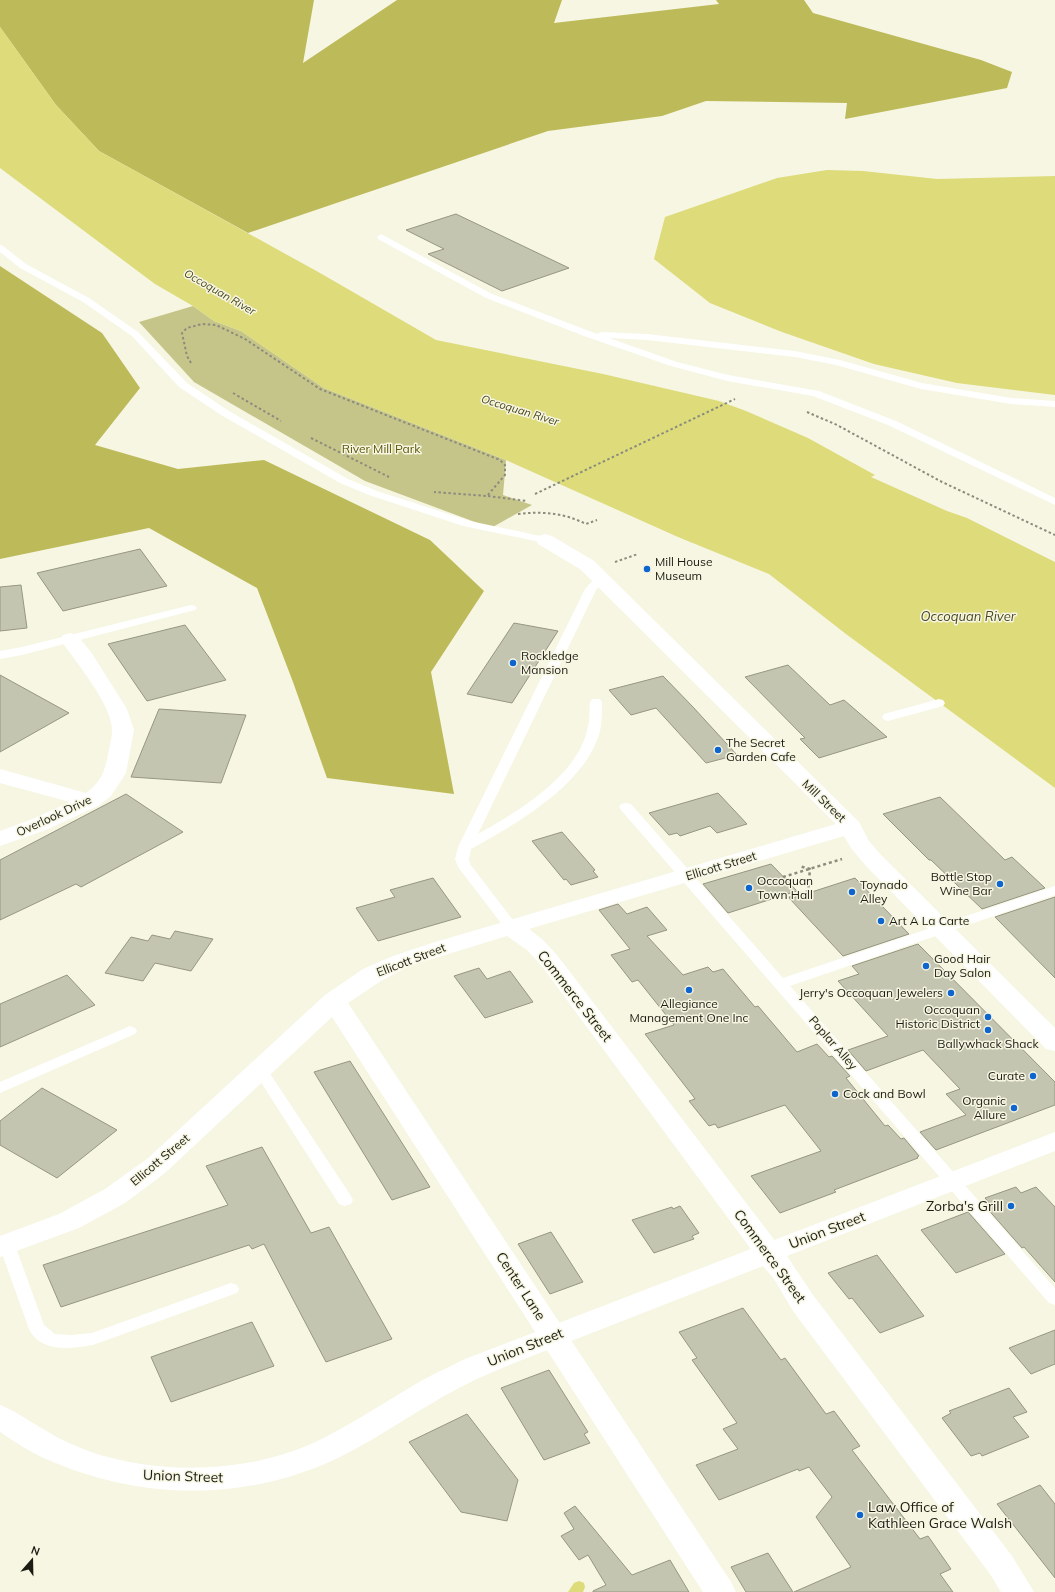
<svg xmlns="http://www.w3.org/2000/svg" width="1055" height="1592" font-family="Mulish,sans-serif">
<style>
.green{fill:#c6c589}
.forest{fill:#bdba5a}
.water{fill:#dddb7a}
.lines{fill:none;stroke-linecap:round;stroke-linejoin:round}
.stream{fill:#dddb7a;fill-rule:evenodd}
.building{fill:#c4c5b1;stroke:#969683}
.path-far1{stroke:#8c8c7e;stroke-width:2;stroke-dasharray:2.5 2.5;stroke-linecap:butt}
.path{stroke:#8c8c7e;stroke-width:2.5;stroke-dasharray:3 3;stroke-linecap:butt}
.service{fill:#fff;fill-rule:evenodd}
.minor{fill:#fff;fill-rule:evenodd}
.tertiary{fill:#fff;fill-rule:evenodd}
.poi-dot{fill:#0e65ce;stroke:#f6f6e2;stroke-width:1.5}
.labels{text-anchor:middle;stroke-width:3;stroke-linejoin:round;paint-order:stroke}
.far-water-label{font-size:11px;font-style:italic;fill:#49471f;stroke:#f6f6e2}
.park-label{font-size:12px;fill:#59560b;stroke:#f6f6e2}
.poi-label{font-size:12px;fill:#1c1c14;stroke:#f6f6e2;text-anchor:start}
.street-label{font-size:12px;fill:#1c1c14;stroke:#f6f6e2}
.water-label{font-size:13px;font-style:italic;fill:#49471f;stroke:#f6f6e2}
.near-street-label{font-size:14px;fill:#1c1c14;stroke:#f6f6e2}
.near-poi-label{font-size:14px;fill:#1c1c14;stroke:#f6f6e2;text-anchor:end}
</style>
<rect width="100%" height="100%" fill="#f6f6e2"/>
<path class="green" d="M193 306 214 321 241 331 324 388 506 460 503 495 532 505 491 528 365 481 194 382 139 322Z"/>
<path class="forest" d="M0 0H314L303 63 397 0H562L554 23 719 4 716 0H804L813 13 981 60 1012 72 1007 88 845 119 847 103 706 101 662 116 548 131 248 233 99 151 56 105 0 27Z
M0 266 102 333 140 388 95 445 178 469 264 460 430 540 484 591 431 672 454 794 327 778 293 682 257 588 149 528 0 559Z"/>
<path class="water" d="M0 27 56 105 99 151 320 273 436 340 603 374 719 401 746 411 808 438 875 475 871 477 947 511 967 518 1055 562V788L846 634 769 574 678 537 506 460 324 388 241 331 214 321 193 306 155 284 0 168Z
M827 170 863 171 937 179 1055 176V395L957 383 874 364 782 332 710 303 654 259 665 217 777 178Z"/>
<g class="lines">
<path class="stream" d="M579 1581 584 1583 585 1587 583 1592H568L574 1583Z"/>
</g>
<path class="building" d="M456 214 569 268 502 291 428 254 444 249 406 230Z
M140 549 167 586 63 611 37 573Z
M21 585 27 628 0 631V587Z
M514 623 558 631 512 703 467 694Z
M185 625 226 680 147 701 108 644Z
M788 665 830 705 844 700 887 737 819 758 800 739 805 738 745 677Z
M0 675 69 713 0 752Z
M663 676 693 707 737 755 706 763 656 708 631 715 609 690Z
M159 709 246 715 221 783 131 777Z
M718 793 747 824 717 833 710 826 680 836 677 833 669 835 649 813Z
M126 794 183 832 81 887 76 884 0 920V860Z
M940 797 1005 860 1012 857 1045 888 982 909 931 860H929L883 814Z
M562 832 595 870 593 871 598 877 571 885 566 879 564 880 532 841Z
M771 864 797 891 728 913 703 884Z
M433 878 461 917 378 941 356 908 395 897 390 890Z
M855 878 909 934 843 956 790 899Z
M1055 897V978L995 917Z
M618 904 627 914 647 907 667 930 647 936 683 975 708 967 713 972 723 969 755 1007 758 1006 797 1052 817 1044 829 1057 832 1056 850 1076 846 1078 885 1126 888 1125 901 1139 904 1138 919 1156 917 1157 918 1158 834 1190 836 1192 780 1213 751 1176 821 1151 785 1105 718 1128 715 1124 709 1126 689 1101 695 1099 693 1096 645 1034 674 1025 638 980 632 982 611 955 630 949 599 910Z
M175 931 213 939 191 971 155 963 143 981 105 973 131 937 148 941 152 935 170 939Z
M918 944 1055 1082V1105L936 1150 920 1132 966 1115 946 1094 960 1089 923 1050 866 1071 848 1050 888 1036 838 981 859 974 852 966Z
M479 968 487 979 510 971 533 1002 485 1018 454 976Z
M67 975 95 1005 0 1047V1004Z
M350 1061 430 1187 392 1200 314 1072Z
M42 1088 117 1130 57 1178 0 1145V1121Z
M262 1147 311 1233 329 1227 392 1339 326 1362 264 1244 252 1249 249 1245 61 1307 43 1265 228 1205 206 1166Z
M1016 1187 1021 1193 1036 1187 1055 1207V1282L1024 1247 1022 1248 985 1206 990 1204 985 1198Z
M680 1206 699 1233 692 1236 694 1239 654 1253 632 1220 672 1207 673 1209Z
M968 1212 1005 1254 956 1273 921 1230Z
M551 1232 583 1282 550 1294 518 1244Z
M877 1255 924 1316 880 1333 852 1298 849 1299 828 1273Z
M743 1308 781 1360 785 1358 826 1414 834 1411 860 1446 852 1450 920 1539 928 1536 951 1569 940 1574 953 1592H794L851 1567 816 1517 832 1497 809 1467 799 1471 798 1469 719 1500 696 1465 738 1449 723 1429 737 1423 692 1360 697 1358 679 1332Z
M252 1322 274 1366 171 1402 151 1357Z
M1055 1330V1364L1031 1374 1009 1348Z
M549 1370 588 1432 584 1434 590 1443 544 1460 501 1388Z
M1009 1388 1027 1412 1013 1417 1029 1437 982 1456 980 1453 971 1456 942 1418 951 1413 949 1411Z
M467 1414 518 1480 507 1521 461 1512 409 1442Z
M1040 1485 1055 1504V1578L997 1504Z
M575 1506 632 1575 670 1560 689 1592H593V1591L606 1585 588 1555 579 1560 561 1536 574 1529 564 1513Z
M768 1553 793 1592H746L731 1567Z"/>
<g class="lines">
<path class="path-far1" d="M191 363 187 356 182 333 187 328 202 324 216 325 245 339 320 389 500 460 505 465V475L487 496 434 492
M233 393 281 421
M807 412 837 425 942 482 1055 535
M311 438 389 477
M535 494 735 399
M488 496 527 501
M518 514C542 511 564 513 586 524L597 520
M615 562 638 554"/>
<path class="path" d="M783 877 842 859
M789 898 808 891 810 869 799 866"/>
<path class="service" d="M381 234 492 294 597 334 601 332 647 334 795 351 840 360 922 383 1011 398 1055 401V407L1011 404 921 389 836 365 795 357 647 340 609 338 677 362 728 375 819 391 896 421 1055 498V505L888 425 813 396 727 381 671 366 584 336 486 298 378 239 377 237Z
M0 245 3 246 26 264 89 298 138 332 187 383 229 411 348 479 377 491 470 521 545 537 551 540 545 543 463 526 369 495 340 483 221 415 179 387 132 336 83 302 20 268 0 252Z
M600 576 604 577 606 579 596 590 478 834C517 812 580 775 588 726 590 719 589 710 590 702L592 699H600L602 702C602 710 602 719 601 726 591 782 516 824 471 849L469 859 470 864 519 928 517 931 512 932 507 931 458 867 455 859 458 847 585 589 596 577Z
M191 605 195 606 197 608 195 610 22 655 0 659V651L22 647Z
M939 699 943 700 945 703 943 706 888 721 884 720 882 717 884 714Z
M626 803 631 804 783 978 1055 886V895L790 986 1055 1288V1305L1049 1303 621 810 619 807 621 804Z
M130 1026 135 1028 137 1031 135 1034 0 1093V1082Z
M260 1065 265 1066 351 1196 353 1200 351 1204 345 1206 339 1204 253 1070 255 1066Z
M7 1239 13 1241 15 1245 44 1325 55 1334 71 1335 92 1333 231 1283 237 1285 239 1289 237 1293 93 1345C71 1349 41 1353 29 1329L0 1248 1 1241Z"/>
<path class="minor" d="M545 534 552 536 594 561 859 822 869 841 882 856 1055 1028V1051L1046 1049 866 866 851 848 844 836 529 929 543 940 557 955 779 1246 783 1253 779 1260 769 1263 759 1260 541 965 527 950 507 936 409 966 381 981 348 1003 731 1582 736 1592H703L332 1017 165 1173 125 1203 79 1228 0 1257V1236L59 1214 105 1189 147 1159 325 995 363 969 393 956 432 943 836 824 580 569 538 544 536 540 538 536Z
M70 633 77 635 91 652 127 709 134 730 126 773 111 796 98 806 46 830 0 846V831L30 820 70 802 0 783V769L86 793C101 782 104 773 108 755 109 747 112 739 112 731 113 705 74 660 60 639L63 635Z"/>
<path class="tertiary" d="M1055 1132V1151L787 1256 813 1295 1012 1556 1034 1592H1001L990 1574 793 1311 774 1279 763 1266C702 1290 640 1314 579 1338 548 1350 517 1361 486 1375 437 1396 394 1429 346 1454 252 1502 143 1502 46 1459 30 1452 15 1442 0 1432V1405C16 1411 30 1422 45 1430 59 1439 75 1446 91 1452 160 1475 245 1473 311 1444 346 1428 378 1406 411 1387 428 1376 447 1368 465 1359Z"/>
</g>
<g class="poi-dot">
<circle cx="647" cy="569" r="4"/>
<circle cx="513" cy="663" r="4"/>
<circle cx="718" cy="750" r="4"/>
<circle cx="1000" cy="884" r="4"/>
<circle cx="749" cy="888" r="4"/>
<circle cx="852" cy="892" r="4"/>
<circle cx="881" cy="921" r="4"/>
<circle cx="926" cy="966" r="4"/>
<circle cx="689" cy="990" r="4"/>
<circle cx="951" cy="993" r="4"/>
<circle cx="988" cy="1017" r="4"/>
<circle cx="988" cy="1030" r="4"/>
<circle cx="1033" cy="1076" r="4"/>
<circle cx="835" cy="1094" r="4"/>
<circle cx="1014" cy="1108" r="4"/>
<circle cx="1011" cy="1206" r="4"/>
<circle cx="860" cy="1515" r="4"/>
</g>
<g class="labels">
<g class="far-water-label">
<text transform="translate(220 292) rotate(30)" y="4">Occoquan River</text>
<text transform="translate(520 410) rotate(17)" y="4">Occoquan River</text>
</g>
<g class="park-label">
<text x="381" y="453">River Mill Park</text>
</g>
<g class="poi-label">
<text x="655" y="566">Mill House<tspan x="655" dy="14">Museum</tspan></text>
<text x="521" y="660">Rockledge<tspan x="521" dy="14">Mansion</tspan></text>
<text x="726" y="747">The Secret<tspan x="726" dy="14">Garden Cafe</tspan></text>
<text x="992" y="881" text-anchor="end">Bottle Stop<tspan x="992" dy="14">Wine Bar</tspan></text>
<text x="757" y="885">Occoquan<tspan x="757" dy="14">Town Hall</tspan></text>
<text x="860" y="889">Toynado<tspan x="860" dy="14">Alley</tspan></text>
<text x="889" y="925">Art A La Carte</text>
<text x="934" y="963">Good Hair<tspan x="934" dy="14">Day Salon</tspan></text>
<text x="943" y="997" text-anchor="end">Jerry's Occoquan Jewelers</text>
<text x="689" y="1008" text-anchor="middle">Allegiance<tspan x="689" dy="14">Management One Inc</tspan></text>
<text x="980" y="1014" text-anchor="end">Occoquan<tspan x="980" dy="14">Historic District</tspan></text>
<text x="988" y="1048" text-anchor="middle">Ballywhack Shack</text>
<text x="1025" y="1080" text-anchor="end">Curate</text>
<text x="843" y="1098">Cock and Bowl</text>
<text x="1006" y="1105" text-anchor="end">Organic<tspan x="1006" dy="14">Allure</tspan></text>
</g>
<g class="street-label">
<text transform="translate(824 801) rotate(44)" y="4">Mill Street</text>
<text transform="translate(54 816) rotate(-25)" y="4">Overlook Drive</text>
<text transform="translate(721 866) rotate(-17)" y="4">Ellicott Street</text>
<text transform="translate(411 960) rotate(-21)" y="4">Ellicott Street</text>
<text transform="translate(833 1043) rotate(49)" y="4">Poplar Alley</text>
<text transform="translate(160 1160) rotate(-40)" y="4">Ellicott Street</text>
</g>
<g class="water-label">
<text x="968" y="621">Occoquan River</text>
</g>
<g class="near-street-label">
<text transform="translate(575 996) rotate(52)" y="5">Commerce Street</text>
<text transform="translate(827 1230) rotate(-21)" y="5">Union Street</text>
<text transform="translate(770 1256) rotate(54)" y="5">Commerce Street</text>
<text transform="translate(521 1286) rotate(57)" y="5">Center Lane</text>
<text transform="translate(525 1347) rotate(-22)" y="5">Union Street</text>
<text transform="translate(183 1476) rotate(2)" y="5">Union Street</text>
</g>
<g class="near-poi-label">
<text x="1003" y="1211">Zorba's Grill</text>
<text x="868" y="1512" text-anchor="start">Law Office of<tspan x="868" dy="16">Kathleen Grace Walsh</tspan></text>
</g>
</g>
<g transform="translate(32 1560) rotate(20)" stroke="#f6f6e2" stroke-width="3" paint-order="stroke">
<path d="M0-3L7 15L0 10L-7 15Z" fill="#1c1c14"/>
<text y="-6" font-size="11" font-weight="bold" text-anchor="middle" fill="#1c1c14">N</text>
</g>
</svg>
